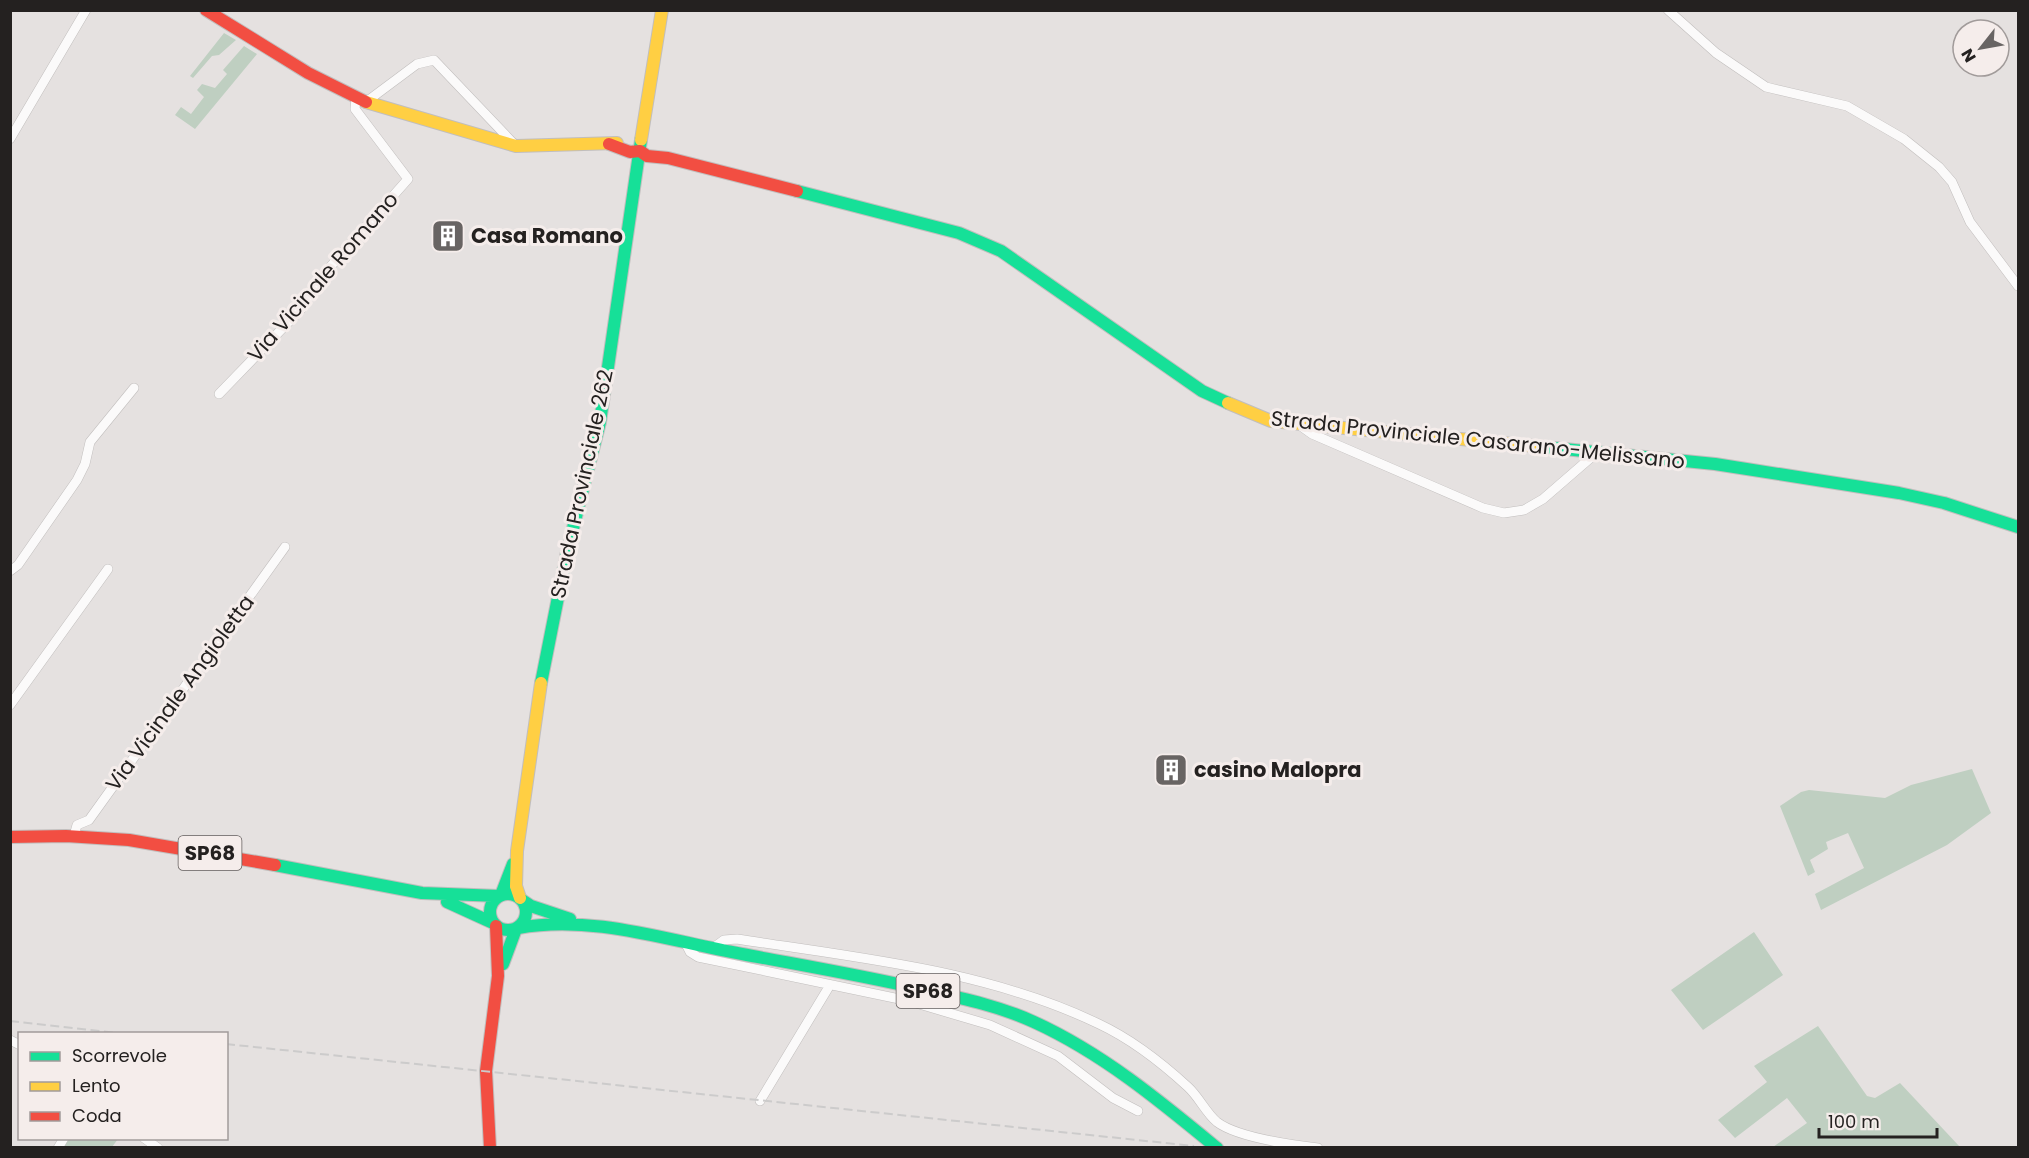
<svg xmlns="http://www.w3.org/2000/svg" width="2029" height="1158" font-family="Poppins,sans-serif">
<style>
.green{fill:#bfcfc1}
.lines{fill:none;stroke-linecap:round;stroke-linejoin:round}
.street-casing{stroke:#c1bebd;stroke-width:10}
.fast-casing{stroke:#c1bebd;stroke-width:14}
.slow-casing{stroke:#c1bebd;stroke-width:14}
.jam-casing{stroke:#c1bebd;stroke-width:14}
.street{stroke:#fbfafa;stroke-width:9}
.fast{stroke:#16e098;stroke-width:12}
.slow{stroke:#ffcf43;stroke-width:12}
.jam{stroke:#f24e42;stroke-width:12}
.rail{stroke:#cccbcb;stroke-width:2;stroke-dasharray:9 4.5;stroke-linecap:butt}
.labels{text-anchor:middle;stroke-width:6;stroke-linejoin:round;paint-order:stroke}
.shield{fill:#f5edeb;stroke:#635e5d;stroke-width:1.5}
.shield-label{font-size:20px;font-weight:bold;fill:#242120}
.poi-label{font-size:21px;font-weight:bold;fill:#242120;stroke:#f5edeb;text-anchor:start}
.street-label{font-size:21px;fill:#242120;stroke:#f5edeb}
</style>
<rect width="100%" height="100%" fill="#e5e1e0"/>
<path class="green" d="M224 33 236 40 219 55 212 56 193 78 190 76Z
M244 46 257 54 195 129 175 115 181 107 191 114 204 97 197 90 202 84 215 88 227 74 223 70Z
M1972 769 1991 813 1947 845 1821 910 1815 894 1864 868 1848 833 1826 842 1828 849 1810 860 1815 872 1808 876 1780 806 1801 792 1809 790 1885 798 1911 785Z
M1754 932 1783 975 1703 1030 1671 990Z
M1818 1026 1867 1096 1875 1098 1900 1083 1960 1147H1773L1807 1123 1787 1098 1735 1138 1718 1120 1767 1082 1754 1066Z
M69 1139V1138L118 1139 112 1147H64Z"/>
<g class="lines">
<defs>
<path id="street" d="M1668 10 1716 53 1766 87 1847 106 1904 139 1939 167 1952 182 1970 222 2018 286
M366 102 417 64 434 60 513 143
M10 139 86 10
M219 394 304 306 315 284 408 179 355 109 356 98
M1298 424 1312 434 1483 508 1504 513 1524 510 1543 499 1595 454
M10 571 18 565 77 480 85 464 90 442 134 388
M10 705 108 569
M74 836 77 825 89 820 285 547
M686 944 690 952 698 957 909 1001 990 1025 1058 1056 1113 1098 1138 1111
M713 948 724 940 737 939C859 958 987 970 1099 1024 1131 1039 1163 1064 1188 1087 1199 1097 1206 1113 1217 1122 1238 1138 1293 1145 1318 1148
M10 1040 20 1045
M760 1101 830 985
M144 1138 158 1148
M58 1148 64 1138"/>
<path id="fast" d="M797 191 959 233 1001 251 1202 391 1228 403
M1534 446 1715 464 1899 493 1944 503 2018 527
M541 683 567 552 600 422 641 140
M275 865 422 893 499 896
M490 912a18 18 0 1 1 36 0a18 18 0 1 1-36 0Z
M501 895 513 864
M522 900 531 906 570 919
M447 902 493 923
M518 928C592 914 669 941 742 954 800 965 859 975 916 988 956 997 997 1005 1034 1022 1102 1053 1160 1101 1217 1148
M503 964 516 929"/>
<path id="slow" d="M366 102 516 146 617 143
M641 140 662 10
M1228 403 1271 421 1534 446
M520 898 516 886 517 851 541 683"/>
<path id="jam" d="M206 10 308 73 366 102
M609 144 630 152 640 151 647 156 668 158 797 191
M10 837 66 836 129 840 275 865
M490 1148 486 1071 498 976 496 926"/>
</defs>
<use href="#street" class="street-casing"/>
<use href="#fast" class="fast-casing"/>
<use href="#slow" class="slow-casing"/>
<use href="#jam" class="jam-casing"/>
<use href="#street" class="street"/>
<use href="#fast" class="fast"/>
<use href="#slow" class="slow"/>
<use href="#jam" class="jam"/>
<path class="rail" d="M10 1021 126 1034
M226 1044 1194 1146"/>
</g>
<defs>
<symbol id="building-square" viewBox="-11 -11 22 22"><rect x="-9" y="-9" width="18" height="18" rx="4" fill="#686463" stroke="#f5edeb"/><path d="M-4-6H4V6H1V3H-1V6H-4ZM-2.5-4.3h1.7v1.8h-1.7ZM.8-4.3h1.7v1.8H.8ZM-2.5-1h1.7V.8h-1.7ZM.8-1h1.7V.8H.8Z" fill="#fff"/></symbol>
</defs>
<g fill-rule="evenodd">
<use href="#building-square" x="429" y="217" width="38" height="38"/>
<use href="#building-square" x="1152" y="751" width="38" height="38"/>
</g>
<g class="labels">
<g class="shield">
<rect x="178.5" y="836" width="63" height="34" rx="4.5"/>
<rect x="896.5" y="974" width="63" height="34" rx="4.5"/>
</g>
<g class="shield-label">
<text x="210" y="860">SP68</text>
<text x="928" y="998">SP68</text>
</g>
<g class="poi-label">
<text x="471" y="243">Casa Romano</text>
<text x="1194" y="777">casino Malopra</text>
</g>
<g class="street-label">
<text transform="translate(323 277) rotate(-49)" y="7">Via Vicinale Romano</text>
<text transform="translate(1478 440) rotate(6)" y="7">Strada Provinciale Casarano-Melissano</text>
<text transform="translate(582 484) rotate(-78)" y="7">Strada Provinciale 262</text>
<text transform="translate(180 693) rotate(-54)" y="7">Via Vicinale Angioletta</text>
</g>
</g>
<rect width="2029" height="1158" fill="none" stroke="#242120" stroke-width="24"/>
<rect x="18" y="1032" width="210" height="108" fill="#f5edeb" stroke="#a19b9a" stroke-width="1.5"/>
<rect x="30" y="1052" width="30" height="9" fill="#16e098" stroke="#a19b9a" stroke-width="1.5"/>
<text x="72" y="1062" font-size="18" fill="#242120">Scorrevole</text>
<rect x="30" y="1082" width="30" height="9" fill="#ffcf43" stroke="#a19b9a" stroke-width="1.5"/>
<text x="72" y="1092" font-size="18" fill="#242120">Lento</text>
<rect x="30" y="1112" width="30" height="9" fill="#f24e42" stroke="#a19b9a" stroke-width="1.5"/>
<text x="72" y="1122" font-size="18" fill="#242120">Coda</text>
<g transform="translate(1981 48) rotate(239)"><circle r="28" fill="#f5edeb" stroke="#a19b9a" stroke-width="1.5"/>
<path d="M0-4.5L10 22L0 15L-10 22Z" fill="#686463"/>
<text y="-9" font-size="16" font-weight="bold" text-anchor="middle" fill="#242120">N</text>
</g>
<path d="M1819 1128v9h118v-9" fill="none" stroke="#242120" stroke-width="3"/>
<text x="1828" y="1128" font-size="18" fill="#242120" stroke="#f5edeb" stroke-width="4.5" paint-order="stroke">100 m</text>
</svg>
